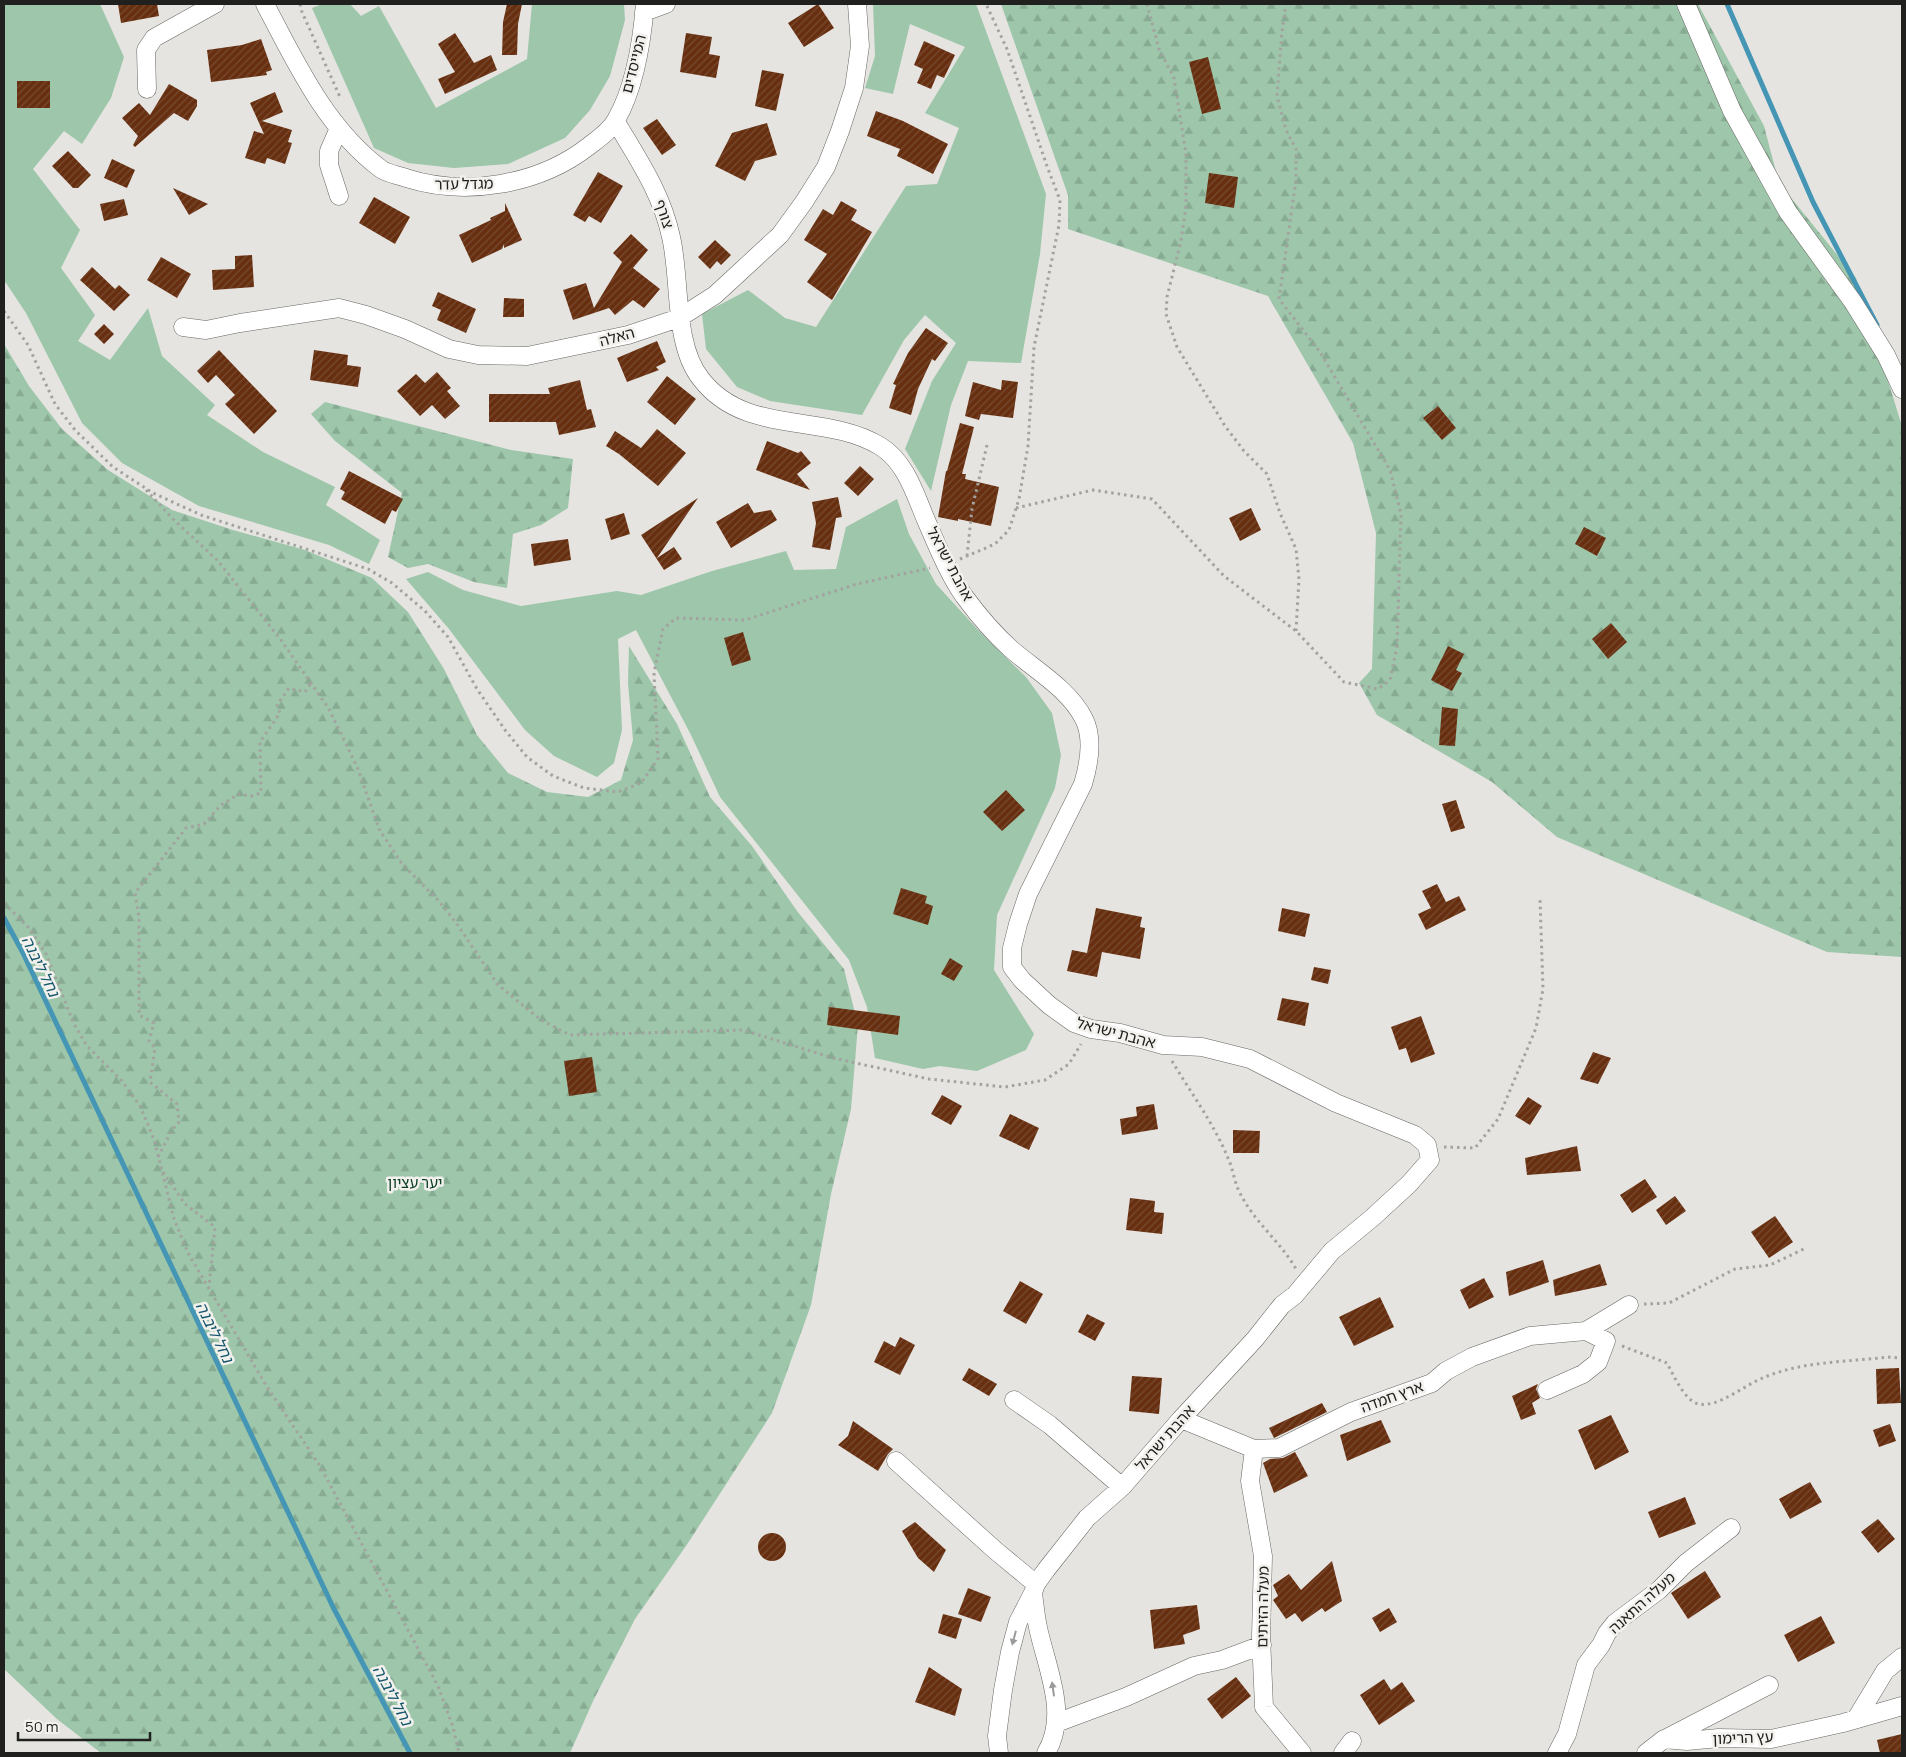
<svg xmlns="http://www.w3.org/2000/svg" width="1906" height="1757" font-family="Manrope,'Noto Sans Hebrew',sans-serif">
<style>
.grass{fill:#9dc6aa}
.forest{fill:url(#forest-firs)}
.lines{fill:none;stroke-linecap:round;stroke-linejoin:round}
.stream{stroke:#4595b5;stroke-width:5}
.building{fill:url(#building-hatch)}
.minor-casing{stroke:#676662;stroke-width:19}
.path{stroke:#a2a29e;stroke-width:3;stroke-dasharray:2.5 4;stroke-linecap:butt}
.minor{stroke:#fff;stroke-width:18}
.oneway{fill:#9b9b9a}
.labels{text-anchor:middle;stroke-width:5;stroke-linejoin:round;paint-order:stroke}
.street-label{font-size:15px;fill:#20201e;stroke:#f2f1ed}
.park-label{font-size:15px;fill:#0b3f24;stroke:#f2f1ed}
.water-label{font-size:16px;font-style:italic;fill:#15566d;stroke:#f2f1ed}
</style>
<defs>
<pattern id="forest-firs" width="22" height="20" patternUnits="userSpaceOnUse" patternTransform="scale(1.25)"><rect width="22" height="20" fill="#9dc6aa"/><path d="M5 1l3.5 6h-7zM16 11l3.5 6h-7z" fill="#87aa92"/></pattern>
<pattern id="building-hatch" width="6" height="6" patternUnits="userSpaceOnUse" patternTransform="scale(1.25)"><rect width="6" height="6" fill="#672f10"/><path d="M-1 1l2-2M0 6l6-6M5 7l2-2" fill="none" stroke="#784b32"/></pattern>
</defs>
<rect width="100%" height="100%" fill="#e5e4e0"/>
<path class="grass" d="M4 4H100L124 57 111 98 82 144 64 131 33 169 80 230 61 268 95 315 78 341 110 360 148 308 162 356 215 405 207 415 263 452 335 487 326 505 380 540 369 564 329 545 199 506 122 463 82 423 26 313 4 280Z
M322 4H350L361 16 379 6 436 108 527 59 532 4H624L625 20 610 76 590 110 565 138 508 164 454 168 408 163 374 148 312 8Z
M873 4H976L1046 194 1040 254 1021 363 968 361 951 405 931 491 905 449 932 381 956 343 925 315 904 340 862 415 770 401 737 387 706 349 702 314 748 290 785 318 816 327 906 186 937 184 959 128 925 113 965 47 910 24 893 94 865 88 875 56Z
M897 499 909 534 936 584 980 632 1026 677 1052 713 1061 755 1055 788 997 915 994 970 1034 1034 1026 1050 977 1071 940 1066 923 1069 875 1058 867 1007 849 960 720 797 691 735 636 630 618 639 622 730 614 763 597 777 554 756 525 730 449 629 406 579 428 572 463 590 521 606 617 591 641 595 712 571 786 551 794 570 836 569 846 527Z"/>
<path class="forest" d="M1001 4H1698L1764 126 1779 183 1856 278 1902 426V957L1827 952 1557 837 1492 782 1377 715 1359 683 1372 669 1376 533 1353 443 1268 296 1068 229V195Z
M4 344 29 386 62 429 108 470 172 510 233 530 305 550 372 578 408 612 444 669 477 735 508 773 547 792 588 797 621 780 633 740 628 683 629 646 677 724 710 797 752 846 797 911 844 969 858 1025 851 1109 831 1194 811 1305 772 1413 688 1543 635 1619 594 1699 570 1753H101L57 1719 4 1669Z
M325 402 511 450 573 459 568 508 541 525 513 534 507 588 474 582 428 564 408 568 388 557 402 493 335 441 311 414Z"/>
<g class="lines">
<path class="stream" d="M1727 4 1813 202 1877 325
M4 918 23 953 333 1607 410 1753"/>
</g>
<path class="building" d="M118 4H157L159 16 121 23Z
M507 4H522L518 24 517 55H502L503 22Z
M818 4 834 28 804 47 788 23Z
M455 33 474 63 491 55 497 70 445 94 438 79 455 72 438 44Z
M686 33 712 37 709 54 720 56 716 78 680 72Z
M261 39 272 70 266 72 267 75 211 82 207 50 242 45Z
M924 41 955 55 944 78 937 75 931 89 917 83 923 69 914 65Z
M1208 57 1221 109 1202 114 1189 62Z
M762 70 784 74 776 111 755 106Z
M17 81H50V108H17Z
M169 84 197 100V106L188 121 174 113 135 147 133 145 138 136 122 118 139 103 150 115Z
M275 92 283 112 262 121 292 130 288 142 292 143 285 164 267 158 265 164 245 158 254 131 264 134 250 103Z
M876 111 903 121 948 144 933 174 897 156 900 149 867 136Z
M657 119 676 145 662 155 643 128Z
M767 123 777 155 755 161 745 181 715 166 732 133Z
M68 151 91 175 78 188H73L52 166Z
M112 159 135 170 127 188 104 178Z
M598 172 623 186 601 223 589 216 585 222 573 215Z
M1209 173 1238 177 1234 208 1205 203Z
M173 188 208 204 189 215Z
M374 197 410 217 395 244 359 223Z
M124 199 128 215 104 221 100 204Z
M841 201 857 210 851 220 872 232 832 300 807 282 827 254 804 240 823 209 833 215Z
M505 203 522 240 504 248V244L502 249 472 263 459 235 491 220 490 218 505 211Z
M631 234 648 250 633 268 660 289 644 308 633 300 615 315 609 308 573 320 563 290 586 283 594 308 622 262 613 253Z
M715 240 731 255 721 265 717 261 710 269 698 257Z
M252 255 254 287 213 290 212 270 235 269V256Z
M161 257 191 274 177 298 147 280Z
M92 267 115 289 119 285 130 295 114 311 80 280Z
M438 292 476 309 466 333 437 320 441 310 432 306Z
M504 298 524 299V317H503Z
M104 324 114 334 104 344 94 334Z
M926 328 948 343 935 361 932 359 918 389 911 415 889 408 896 385 893 384 908 353Z
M657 341 666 362 656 367 659 370 627 382 617 358Z
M219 350 277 411 254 434 225 404 235 395 216 375 208 383 197 371Z
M314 350 348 355 347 365 361 367 358 387 310 380Z
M437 372 451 388 447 391 460 406 445 419 432 405 420 416 397 391 416 374 425 383Z
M667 376 696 399 675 425 647 402Z
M580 380 587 410 591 409 596 427 559 435 556 422H489V394H550L548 388Z
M1002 380 1018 382 1013 418 981 414 979 420 965 416 973 382 1001 390Z
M1438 406 1456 428 1442 440 1423 418Z
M960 423 974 427 962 474H966L965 479 999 487 991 526 958 519V521L938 517 946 471H947Z
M657 429 686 453 658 486 619 454 606 446 615 431 641 448Z
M767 441 798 453 801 451 811 463 797 474 810 490 756 470Z
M860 466 874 479 858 496 844 483Z
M349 471 403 499 396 512 392 510 385 524 341 499 345 492 340 489Z
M838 497 842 517 836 518 830 550 812 547 816 523 812 502Z
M698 498 657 558 674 547 682 559 664 570 641 535Z
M748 503 754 513 771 510 777 520 731 548 716 522Z
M1251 508 1261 530 1240 541 1229 518Z
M624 513 630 534 611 540 605 519Z
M1584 527 1606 538 1597 556 1575 544Z
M568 539 571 560 534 566 531 544Z
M1611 623 1627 642 1608 659 1592 639Z
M743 632 751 660 732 666 724 638Z
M1448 646 1464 654 1456 670 1462 673 1452 691 1431 680Z
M1442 707 1458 709 1455 746 1439 745Z
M1006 790 1025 810 1002 831 983 812Z
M1456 800 1465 828 1451 832 1442 804Z
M1437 884 1446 902 1459 896 1466 910 1426 930 1418 914 1431 908 1422 891Z
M901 888 927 896 925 903 933 906 928 925 893 914Z
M1096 908 1142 917 1140 927 1145 928 1140 959 1102 952 1097 977 1067 971 1072 950 1087 953Z
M1282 908 1310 914 1305 937 1278 931Z
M950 958 963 966 954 981 941 974Z
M1314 967 1331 970 1328 984 1311 980Z
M1282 998 1309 1003 1305 1026 1277 1020Z
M829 1007 900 1016 898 1035 827 1025Z
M1421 1016 1435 1054 1411 1063 1406 1048 1399 1050 1391 1027Z
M1593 1052 1611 1058 1598 1084 1580 1079Z
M592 1057 597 1092 569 1096 564 1061Z
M942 1095 962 1106 951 1125 931 1114Z
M1528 1097 1542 1106 1530 1125 1515 1116Z
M1154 1104 1158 1129 1122 1135 1120 1119 1137 1116 1136 1107Z
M1010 1114 1039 1128 1029 1150 999 1136Z
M1233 1130 1260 1131 1259 1153H1233Z
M1577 1146 1581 1171 1527 1175 1525 1158Z
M1645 1179 1657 1197 1632 1213 1620 1195Z
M1675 1196 1686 1211 1666 1225 1656 1210Z
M1130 1198 1155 1201 1154 1212 1164 1213 1162 1234 1126 1230Z
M1775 1216 1793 1242 1769 1258 1751 1232Z
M1543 1260 1549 1282 1509 1296 1506 1272Z
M1600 1264 1607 1285 1555 1296 1553 1280Z
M1484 1278 1494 1297 1469 1309 1460 1290Z
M1020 1281 1043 1294 1026 1324 1003 1311Z
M1380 1297 1394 1327 1354 1346 1339 1317Z
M1087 1314 1105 1323 1095 1341 1078 1332Z
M900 1337 915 1345 900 1375 874 1362 884 1341 895 1347Z
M969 1368 997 1384 989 1396 962 1380Z
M1899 1368 1901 1403 1877 1404 1876 1369Z
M1132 1376 1162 1378 1159 1414 1129 1411Z
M1538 1384 1536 1389 1540 1398 1532 1403 1536 1414 1521 1420 1512 1396Z
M1322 1403 1327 1412 1274 1438 1269 1428Z
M1611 1415 1629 1452 1595 1470 1578 1430Z
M1381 1420 1391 1442 1347 1461 1340 1435Z
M853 1421 893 1449 888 1454 878 1471 838 1445 848 1436Z
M1890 1424 1896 1441 1879 1447 1873 1430Z
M1295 1452 1308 1476 1274 1493 1263 1463 1270 1459 1283 1458Z
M1810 1482 1822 1502 1790 1519 1779 1499Z
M1685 1497 1696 1524 1659 1538 1648 1512Z
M1878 1519 1895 1539 1878 1553 1861 1532Z
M915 1522 946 1550 934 1572 918 1558 902 1531Z
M758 1547a14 14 0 1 1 28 0a14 14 0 1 1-28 0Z
M1332 1561 1342 1601 1325 1612 1322 1608 1302 1622 1295 1613 1286 1619 1273 1600 1278 1596 1273 1585 1289 1574 1301 1590Z
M1705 1571 1721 1597 1688 1619 1671 1593Z
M968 1588 991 1597 981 1622 958 1614Z
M1197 1605 1200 1629 1183 1635 1185 1644 1154 1649 1150 1610Z
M1389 1608 1397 1622 1380 1632 1372 1618Z
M943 1614 962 1619 956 1639 938 1633Z
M1821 1616 1835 1643 1798 1662 1784 1635Z
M929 1667 962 1689 955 1716 915 1702Z
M1236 1677 1251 1696 1222 1719 1207 1699Z
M1384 1679 1391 1690 1402 1682 1415 1701 1379 1725 1360 1695Z
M1902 1734V1753H1880L1877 1740Z"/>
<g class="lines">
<defs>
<path id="minor" d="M265 4C296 63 326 128 381 169 388 174 398 175 406 178 466 197 539 185 589 146 598 139 610 131 616 120 635 87 642 41 645 4
M1686 4 1732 111 1788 212 1853 302 1886 355 1902 389
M644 12 666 4
M147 89 146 50 154 38 215 4
M616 122C638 159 662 194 671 237 681 279 673 344 701 379 746 437 824 412 880 446 906 462 915 494 926 520 937 545 948 573 964 596 978 615 993 633 1011 649 1035 670 1069 689 1084 719 1094 739 1089 764 1083 784L1028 894 1018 924 1012 948V967L1022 980 1049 1005 1074 1023 1091 1029 1120 1033 1163 1045 1202 1047 1250 1059 1336 1103 1415 1135 1427 1145 1430 1160 1409 1184 1372 1218 1332 1251 1295 1295 1282 1305 1255 1339 1181 1419 1122 1487 1087 1518 1046 1570 1036 1584 1033 1593 1018 1622 1010 1652 1003 1690 997 1736 999 1753
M339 196 329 165V151L339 128
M183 327 206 330 240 323 339 308 366 315 405 329 449 349 478 355 527 356 628 335 679 318 715 295 780 235 804 202 826 167 840 131 854 88 860 46 857 4
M1547 1390 1583 1374 1598 1362 1606 1341 1586 1331
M1014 1400 1050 1425 1122 1487
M1181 1419 1254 1449 1279 1448 1351 1412 1432 1383 1446 1371 1472 1357 1530 1336 1586 1331 1629 1305
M1254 1449 1250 1481 1263 1556 1261 1637 1264 1707 1302 1753
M896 1461 996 1551 1036 1584
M1033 1593C1035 1608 1036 1622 1040 1636 1049 1673 1068 1717 1046 1753
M1856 1719 1885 1671 1902 1657
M1056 1723 1126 1697 1194 1666 1222 1660 1262 1645
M1665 1739 1769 1685
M1343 1753 1352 1741
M1557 1753 1567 1734 1586 1665 1601 1645 1607 1633 1615 1623 1659 1590 1686 1563 1731 1528
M1646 1753 1664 1739 1687 1741 1719 1738 1771 1739 1843 1723 1902 1706"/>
</defs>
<use href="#minor" class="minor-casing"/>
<path class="path" d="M300 4 302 12 340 97
M1147 4 1159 49 1174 78 1186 154V206L1181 241 1167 297 1166 314 1177 347 1225 426 1244 451 1267 474 1280 513 1296 549 1299 579 1296 631
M4 311 28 345 55 404 75 430 113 467 153 493 201 515 368 569 392 583 425 611 448 637 477 689 505 730 527 757 553 776 584 788 618 792 641 783 658 759 654 673 663 629 676 618 745 620 857 584 930 568
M146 490 173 519 218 561 281 640 329 709 358 769 379 829 402 864 438 900 457 924 498 985 541 1020 570 1035 743 1030 833 1058 929 1079 1005 1087 1045 1080 1069 1064 1081 1044
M1016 508 1093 490 1152 499 1224 576 1296 631 1344 682 1378 689 1390 680 1397 646 1401 514 1390 470 1320 352 1279 299 1296 180V149L1286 130 1277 96 1282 31 1286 4
M967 556 972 509 987 445
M960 559 995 544 1009 530 1019 499 1028 446 1034 347 1059 225 1060 200 1048 169 1007 49 986 4
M4 903 29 928 46 954 74 1024 87 1046 122 1081 140 1106 154 1139 174 1219 188 1253 267 1387 320 1466 438 1686 453 1727 459 1753
M1172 1061C1191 1093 1214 1124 1228 1158 1233 1169 1234 1181 1239 1191 1253 1221 1280 1241 1296 1269
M1444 1147 1475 1148 1498 1119 1536 1028 1543 989 1540 899
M158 1157 172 1130 179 1122 177 1104 150 1082 155 1048 149 1041 154 1023 139 1015V917L135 893 186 828 204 824 221 805 239 794 251 796 261 793 260 742 280 713 277 705 289 688 305 692 311 683
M163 1172 185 1204 215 1227 209 1287
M1644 1304 1669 1303 1735 1269 1770 1265 1806 1248
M1622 1346 1667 1363C1673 1374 1685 1402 1699 1404 1718 1408 1746 1384 1765 1377 1804 1361 1847 1362 1888 1357L1902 1358"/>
<use href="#minor" class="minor"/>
</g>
<defs><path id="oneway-solid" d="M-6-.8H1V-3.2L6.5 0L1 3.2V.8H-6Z" transform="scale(1.25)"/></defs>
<g class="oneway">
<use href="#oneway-solid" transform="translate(1014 1638) rotate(105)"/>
<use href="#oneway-solid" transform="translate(1053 1689) rotate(-98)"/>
</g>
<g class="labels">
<g class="street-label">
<text transform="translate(634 64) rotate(-76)" y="5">המייסדים</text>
<text transform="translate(464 184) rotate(-1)" y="5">מגדל עדר</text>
<text transform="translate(664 214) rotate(71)" y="5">צורף</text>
<text transform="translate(617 337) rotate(-15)" y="5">האלה</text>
<text transform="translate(950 564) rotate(62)" y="5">אהבת ישראל</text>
<text transform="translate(1116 1033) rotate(15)" y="5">אהבת ישראל</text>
<text transform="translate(1392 1397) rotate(-20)" y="5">ארץ חמדה</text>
<text transform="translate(1165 1438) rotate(-49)" y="5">אהבת ישראל</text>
<text transform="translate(1642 1603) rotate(-42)" y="5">מעלה התאנה</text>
<text transform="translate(1263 1607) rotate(-89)" y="5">מעלה הזיתים</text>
<text transform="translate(1743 1738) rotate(-2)" y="5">עץ הרימון</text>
</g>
<g class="park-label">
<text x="415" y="1188">יער עציון</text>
</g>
<g class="water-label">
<text transform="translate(41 966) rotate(64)" y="6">נחל ליבנה</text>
<text transform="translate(215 1332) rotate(64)" y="6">נחל ליבנה</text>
<text transform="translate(393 1695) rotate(62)" y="6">נחל ליבנה</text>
</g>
</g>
<rect width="1906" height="1757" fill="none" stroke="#20201e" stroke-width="10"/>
<path d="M18 1732v8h132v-8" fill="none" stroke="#20201e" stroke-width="2.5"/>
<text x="25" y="1732" font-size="15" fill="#20201e" stroke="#f2f1ed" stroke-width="4" paint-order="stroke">50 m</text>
</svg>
